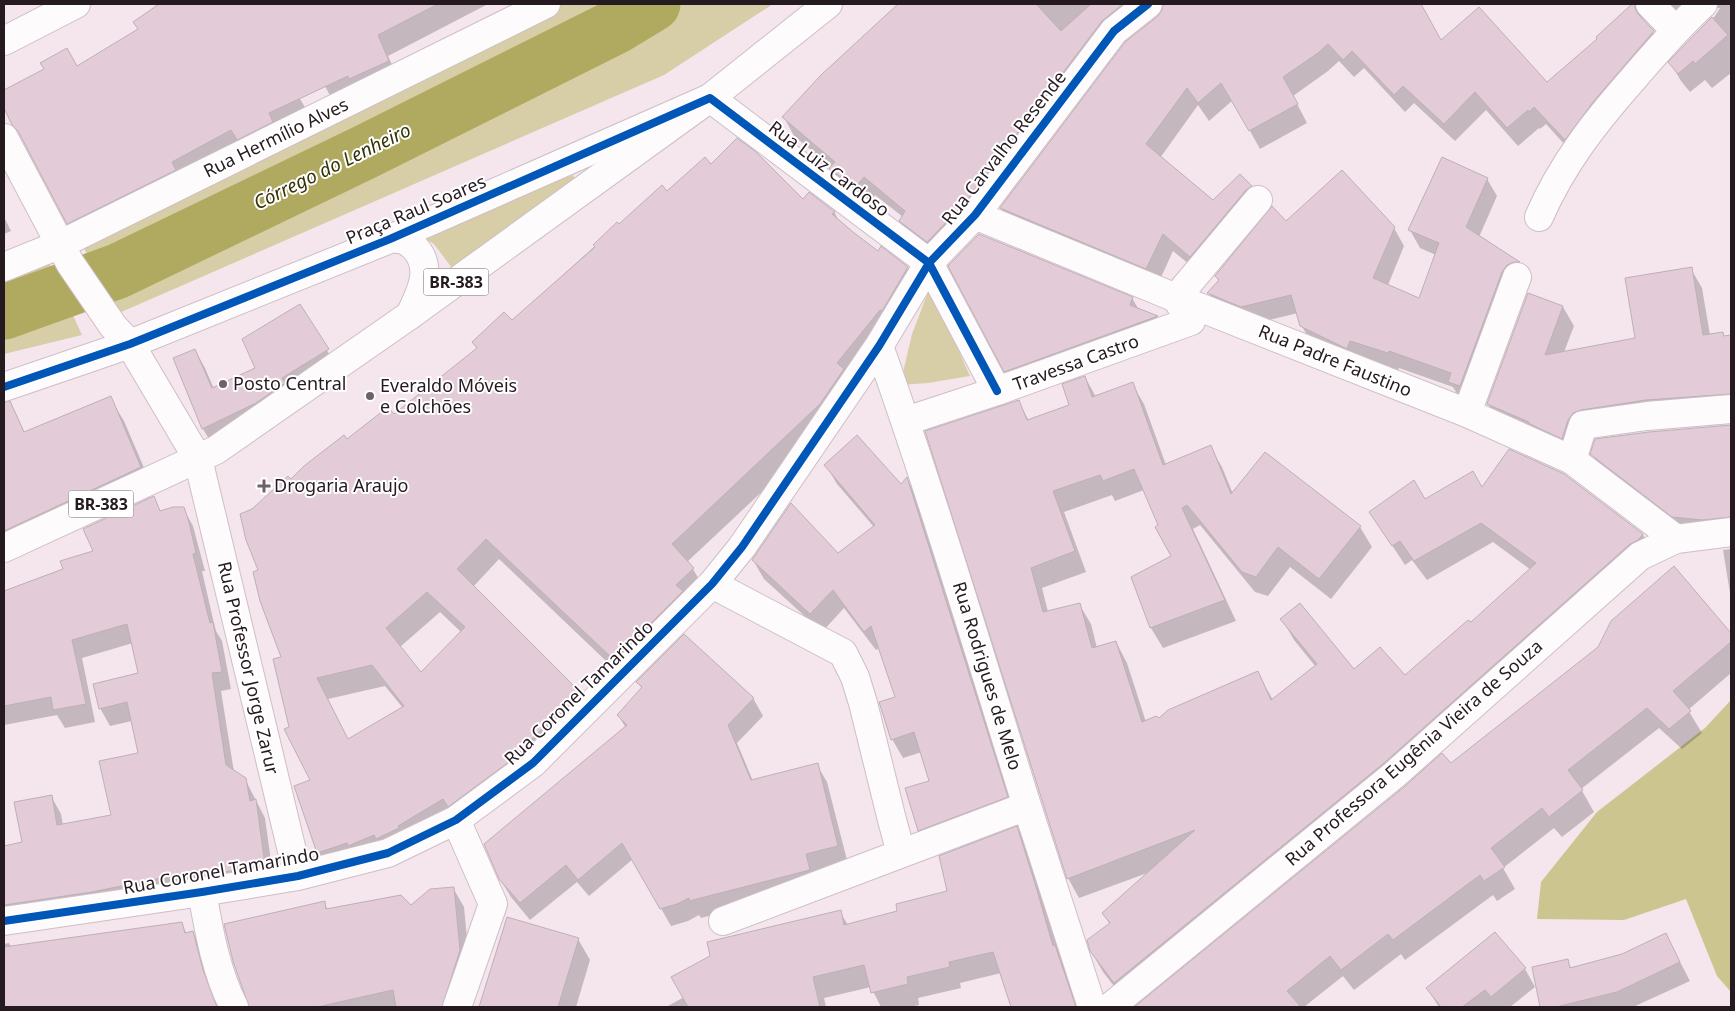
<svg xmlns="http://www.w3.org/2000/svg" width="1735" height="1011" font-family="'Noto Sans',sans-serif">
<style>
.green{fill:#d7cea7}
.forest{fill:#cdc590}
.shadow{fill:#0003;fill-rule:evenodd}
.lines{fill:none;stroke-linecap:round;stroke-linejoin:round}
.river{stroke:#b0aa61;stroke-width:55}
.building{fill:#e3cbd8;stroke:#bdb0b7;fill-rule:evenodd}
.minor-casing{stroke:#cdbfc6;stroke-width:30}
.highway-casing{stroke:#cdbfc6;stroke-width:30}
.minor{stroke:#fefbfc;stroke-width:28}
.highway{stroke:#fefbfc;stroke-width:28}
.cycleway-casing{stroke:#fff;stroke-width:11}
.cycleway{stroke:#0057b8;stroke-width:8}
.poi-dot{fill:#6e6168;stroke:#fff;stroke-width:2}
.labels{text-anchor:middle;stroke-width:4;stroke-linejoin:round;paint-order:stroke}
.shield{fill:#fff;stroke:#675f64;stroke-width:1}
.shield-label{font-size:16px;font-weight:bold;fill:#261a21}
.street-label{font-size:18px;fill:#261a21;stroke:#fff}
.poi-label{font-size:18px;fill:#261a21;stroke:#fff;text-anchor:start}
.water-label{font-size:19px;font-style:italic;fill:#353407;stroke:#fff}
</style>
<rect width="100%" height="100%" fill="#f5e5ed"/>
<path class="green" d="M555 4H773L664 75 119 313 80 241Z
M573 175 577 182 452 268 434 244 415 233Z
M46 257 82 335 4 354V272Z
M930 287 970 376 928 383 900 385 912 334Z"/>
<path class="forest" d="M1731 700V992L1717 976 1686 899 1624 920 1537 919 1541 882 1597 812 1705 728Z"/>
<path class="shadow" d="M174 4H234L300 99 309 114 77 239 4 105V91L46 70 77 68 139 30Z
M282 4H488L388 56 400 82 336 107Z
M911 4H1419L1441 42 1547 84 1599 40 1597 38 1635 4 1645 23 1653 32 1664 50 1576 157 1546 124 1540 129 1539 128 1518 146 1486 110 1455 141 1414 103 1405 112 1364 68 1354 77 1339 61 1328 71 1293 96 1307 123 1260 149 1233 100 1209 121 1198 105 1160 158 1213 202 1251 187 1261 205 1201 274 1173 251 1157 286 1012 226 1001 208 1159 17 1164 7H1156L1112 40 938 260 911 239 900 221 903 217 875 195 866 205 841 186 831 168 832 167 794 136 784 117Z
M1652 4H1731V73L1712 88 1705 80 1690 92 1681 81 1670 62 1715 16 1720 8H1710L1687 27Z
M711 166 834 212 841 224 878 253 907 268 920 289 832 426 687 562 693 569 705 590 626 680 499 559 473 587 580 694 592 715 525 780 330 874 318 853 311 781 290 727 283 658 259 571 252 510 291 481 346 441 394 416 477 349 474 343 511 322 618 225 667 192ZM440 612 461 632 421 674 400 647ZM385 686 403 708 348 740 328 699Z
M1487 179 1497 196 1479 237 1520 263 1529 279 1460 399 1453 387 1399 368 1398 370 1312 343 1301 325 1298 313 1252 324 1219 311 1209 293 1219 282 1216 276 1286 222 1394 228 1404 246 1388 285 1419 300 1436 255 1420 248 1410 230Z
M4 217 11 231 4 234Z
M1691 269 1702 288 1710 335 1725 337 1731 336V414L1592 429 1573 457 1500 424 1488 404 1563 307 1574 326 1564 352 1637 339Z
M1132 298 1139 310 1157 317 1166 333 1015 388 1006 371Z
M300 306 337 367 213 446 203 429 175 359 195 350 205 368 214 389 256 368Z
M1085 377 1096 397 1132 384 1144 404 1166 465 1210 447 1222 467 1233 494 1360 527 1372 547 1331 599 1290 567 1268 596 1255 592 1200 525 1193 529 1236 621 1163 648 1151 628 1133 577 1173 556 1144 490 1115 501 1112 495 1064 512 1086 572 1042 588 1048 612 1079 604 1091 624 1097 648 1116 642 1127 663 1146 722 1158 720 1257 672 1273 700 1316 667 1294 640 1282 619 1354 671 1404 677 1470 624 1531 570 1493 542 1427 580 1412 560 1405 565 1370 512 1482 489 1563 475 1643 535 1654 555 1127 1003 1103 972 1091 951 1110 925 1103 913 1150 872 1079 898 1068 878 926 432 1018 401 1029 421 1071 406Z
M110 398 124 421 154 491 4 551V423L16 417 25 433Z
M1731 426V537L1685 536 1603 474 1592 454 1649 433Z
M826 465 901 486 907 479 918 498 1018 816 930 849 919 830 931 781 922 752 903 758 892 739 897 698 880 647 876 650 844 608 822 632 764 579 753 560 838 554 874 527 837 484Z
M153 498 161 512 183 508 193 526 205 571H202L213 619 216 631 222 641 231 689 221 691 234 772 245 779 265 818 274 883 4 919V847L23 843 51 796 61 814 63 825 113 816 139 754 132 721 110 726 100 708 140 674 133 643 82 658 95 722 65 728 57 715 4 725V592L64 570 95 552Z
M1731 549V599L1723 550Z
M1730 634 1731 673 1688 710 1702 733 1682 749 1659 728 1581 789 1594 812 1562 837 1554 828 1503 868 1515 889 1497 901 1493 895 1405 960 1401 954 1354 990 1343 976 1304 1007H1136L1405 788 1451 765Z
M638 682 753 698 763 716 737 743 753 781 817 765 827 782 848 864 820 887 701 918 699 915 688 921 671 926 633 859 589 896 577 882 530 920 511 897 500 879 626 728 618 715 642 689Z
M1017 828 1029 849 1049 912 1061 959 1066 967 1080 1007H1012L1001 973 960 983 961 988 918 998 919 1005 910 1007H881L871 987 824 998 826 1007H666L840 912 848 925 899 912 949 892Z
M453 888 464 907 470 970 457 1007H250V1001L324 903 328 910 411 907Z
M181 923 187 934 193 933 203 950 219 1007H4V944L9 943 11 947Z
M1495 934 1525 969 1535 987 1510 1007H1439L1427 988Z
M1666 935 1690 981 1633 1007H1541L1533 968 1567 961 1572 969 1622 955Z
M578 939 590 960 576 1007H493L485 993Z"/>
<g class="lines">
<path class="river" d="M4 312 118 271 365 152 615 27 653 4"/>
</g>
<path class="building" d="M159 4H438L378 35 389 61 349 79 348 76 269 113 273 122 237 140 231 130 172 162 176 170 67 224 18 131 12 125 4 108V90L44 69 40 63 67 48 77 66 138 29 133 22Z
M898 4H1036L1061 31 1091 4H1123L1102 21 963 205 927 242 899 221 905 211 864 177 855 188 829 168 835 162 782 117 821 75Z
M1163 4H1421L1441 40 1479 7 1547 82 1597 39 1596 37 1632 4H1635V8L1638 14 1654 31 1593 102 1565 140 1534 107 1529 112 1528 110 1507 128 1475 92 1444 124 1403 86 1394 95 1352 51 1343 60 1328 44 1318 53 1283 77 1298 104 1249 131 1221 83 1198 103 1187 88 1146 144 1213 200 1240 174 1252 186 1246 190 1190 257 1163 234 1146 269 1000 208 1125 42 1158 16 1162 10Z
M1712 17 1728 35 1695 64 1693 61 1678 74 1668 62Z
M737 138 755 151 803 199 809 192 835 212 832 214 853 232 878 251 881 246 908 267 882 311 880 310 837 363 844 369 820 404 672 544 694 568 676 585 683 591 614 660 486 539 457 569 581 693 557 717 555 715 513 759 448 807 443 799 398 826 399 828 376 839 374 835 348 846 347 843 317 853 294 786 310 780 284 729 289 727 273 659 281 657 260 601 253 572 258 570 246 540 240 514 252 509 288 476 291 479 304 466 344 435 347 439 388 407 394 414 477 348 472 342 504 312 512 320 595 247 593 245 617 222 619 224 662 185 667 191 705 157 711 164ZM427 592 465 627 421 672 386 628ZM372 665 404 706 348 739 317 678Z
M1442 157 1488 178 1466 227 1520 262H1514L1507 265 1502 272 1460 386 1448 382 1451 373 1389 351 1388 353 1350 341 1347 349 1300 326 1291 295 1241 307 1207 293 1219 280 1215 276 1272 206 1286 221 1342 170 1395 227 1373 278 1419 298 1439 243 1408 230Z
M979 234 1133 297 1130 305 1158 316 1004 372 948 266Z
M1692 267 1703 335 1723 332 1724 336 1731 335V394L1646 400 1581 410 1573 413 1568 420 1562 439 1528 423 1529 422 1487 404 1528 293 1563 306 1545 355 1635 338 1625 278Z
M300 304 329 349 282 378 285 383 256 403 202 429 173 358 195 349 212 388 255 368 242 339Z
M1085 376 1092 397 1133 382 1163 465 1211 445 1231 494 1265 452 1361 526 1319 579 1278 547 1256 577 1242 572 1187 505 1182 508 1225 600 1150 628 1131 577 1171 556 1155 527 1158 525 1134 469 1103 481 1100 475 1053 491 1075 551 1031 568 1043 612 1080 603 1092 648 1116 641 1142 722 1156 716 1159 718 1168 710 1258 671 1271 700 1317 664 1280 619 1300 603 1354 669 1380 647 1405 675 1468 620 1471 622 1536 563 1481 523 1414 561 1400 541 1392 546 1369 512 1414 480 1425 499 1473 471 1482 487 1509 449 1564 474 1643 534 1638 540 1630 544 1384 763 1114 983 1090 951 1087 940 1110 923 1102 913 1195 830 1067 879 925 431 1019 400 1027 420 1069 405 1062 384Z
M111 396 141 467 4 531V402L10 401 24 432Z
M1731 425V517L1703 520 1672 517 1590 454 1595 439 1649 432Z
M857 435 901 484 907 477 1008 797 918 831 905 788 929 781 914 732 891 740 879 702 895 697 871 626 864 632 833 590 810 614 752 560 791 503 838 553 875 525 824 465Z
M154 496 160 511 173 507H184L189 522 196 553 193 554 210 623 213 622 222 672 212 673 226 765 246 778 250 801 256 799 265 865 207 875 206 869 92 892 4 905V846L22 842 14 802 52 795 57 825 111 815 99 761 138 753 127 702 99 709 93 684 138 673 127 624 72 640 86 704 53 710 51 697 4 706V591L63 569 60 561 93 551 83 529Z
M1674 566 1731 633V642L1673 691 1691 711 1669 729 1647 708 1568 770 1583 790 1549 817 1542 808 1491 848 1505 867 1484 881 1480 875 1393 940 1388 934 1341 970 1330 956 1287 991 1301 1007H1134L1404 787 1442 753 1451 763 1598 647 1611 621Z
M684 634 754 698 728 725 751 780 818 763 838 846 806 854 810 870 689 901V898L677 904 660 909 622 843 578 880 566 865 520 903 499 879 484 844 627 725 617 715 642 687 636 682Z
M1017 826 1037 890 1053 946 1055 945 1076 1007H1011L993 952 949 962 950 967 907 977 908 984 871 993 864 965 813 977 820 1007H688L671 977 710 956 707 942 841 910 844 925 897 911 896 904 947 891 939 856Z
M454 887 460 950 442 1007H396L393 990 317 1007H249L233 961 224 924 325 901 326 909 401 895 411 905 430 889Z
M507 917 579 938 558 1007H479Z
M182 922 185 933 193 931 203 970 217 1007H4V947Z
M1495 932 1526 968 1491 997 1485 990 1462 1007H1441L1426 988Z
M1666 933 1680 962 1617 992 1556 1007H1540L1532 967 1568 959 1570 968 1622 954Z"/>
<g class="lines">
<defs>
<path id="minor" d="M1650 4 1675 30
M4 138 70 263 113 326 130 344 198 459 298 876
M975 215 1176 298 1467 413 1572 460 1676 539
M1539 217C1562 164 1595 122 1633 79 1656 52 1677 28 1703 4
M390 239C401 238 407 240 415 248 434 269 420 294 410 315
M4 267 61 244 546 4
M879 346C933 498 979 652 1027 806 1048 873 1070 940 1092 1007
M4 387 130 344 390 239 710 98 929 263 997 391
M1467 413 1517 277
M906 421 997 391 1191 321 1176 298 1258 200
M1572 460 1583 425 1647 416 1731 409
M712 584 843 653 855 677 863 703 892 820 901 853
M456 820 493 904 457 1007
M202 892C209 931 216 972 234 1007
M4 921 202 892 298 876 388 853 456 820 533 763 712 584 742 547 879 346 929 263 975 215 1114 31 1148 4
M723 921 1027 806
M1110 1007 1394 775 1640 556 1676 539 1731 532"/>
<path id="highway" d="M4 41 76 4
M4 548 216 450 410 315 710 98 828 4"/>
</defs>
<use href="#minor" class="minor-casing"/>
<use href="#highway" class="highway-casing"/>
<use href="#minor" class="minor"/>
<use href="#highway" class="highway"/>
<defs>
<path id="cycleway" d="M4 387 130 344 390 239 710 98 929 263 997 391
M4 921 202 892 298 876 388 853 456 820 533 763 712 584 742 547 879 346 929 263 975 215 1114 31 1148 4"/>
</defs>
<use href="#cycleway" class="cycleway-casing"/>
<use href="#cycleway" class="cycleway"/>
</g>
<g class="poi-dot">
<circle cx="223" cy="384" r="5"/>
<circle cx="370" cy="396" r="5"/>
<path d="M261.5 478.5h5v5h5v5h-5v5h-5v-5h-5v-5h5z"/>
</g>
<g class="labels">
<g class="shield">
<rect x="423.5" y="268.5" width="65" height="27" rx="4"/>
<rect x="68.5" y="490.5" width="65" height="27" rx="4"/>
</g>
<g class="shield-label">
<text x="456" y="288">BR-383</text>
<text x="101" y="510">BR-383</text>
</g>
<g class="street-label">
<text transform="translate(276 138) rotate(-26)" y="6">Rua Hermílio Alves</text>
<text transform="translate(1004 148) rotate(-52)" y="6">Rua Carvalho Resende</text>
<text transform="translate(829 169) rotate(37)" y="6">Rua Luiz Cardoso</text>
<text transform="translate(416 210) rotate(-23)" y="6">Praça Raul Soares</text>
<text transform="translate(1335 361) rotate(22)" y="6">Rua Padre Faustino</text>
<text transform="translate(1076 363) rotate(-20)" y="6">Travessa Castro</text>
<text transform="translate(248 668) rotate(77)" y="6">Rua Professor Jorge Zarur</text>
<text transform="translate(987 676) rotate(73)" y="6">Rua Rodrigues de Melo</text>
<text transform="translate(579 693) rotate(-44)" y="6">Rua Coronel Tamarindo</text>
<text transform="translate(1414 753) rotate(-41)" y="6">Rua Professora Eugênia Vieira de Souza</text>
<text transform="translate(221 871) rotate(-10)" y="6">Rua Coronel Tamarindo</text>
</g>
<g class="poi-label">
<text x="233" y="390">Posto Central</text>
<text x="380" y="392">Everaldo Móveis<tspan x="380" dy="21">e Colchões</tspan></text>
<text x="274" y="492">Drogaria Araujo</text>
</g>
<g class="water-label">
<text transform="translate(332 166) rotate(-26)" y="7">Córrego do Lenheiro</text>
</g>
</g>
<rect width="1735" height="1011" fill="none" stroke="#261a21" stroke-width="10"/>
</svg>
